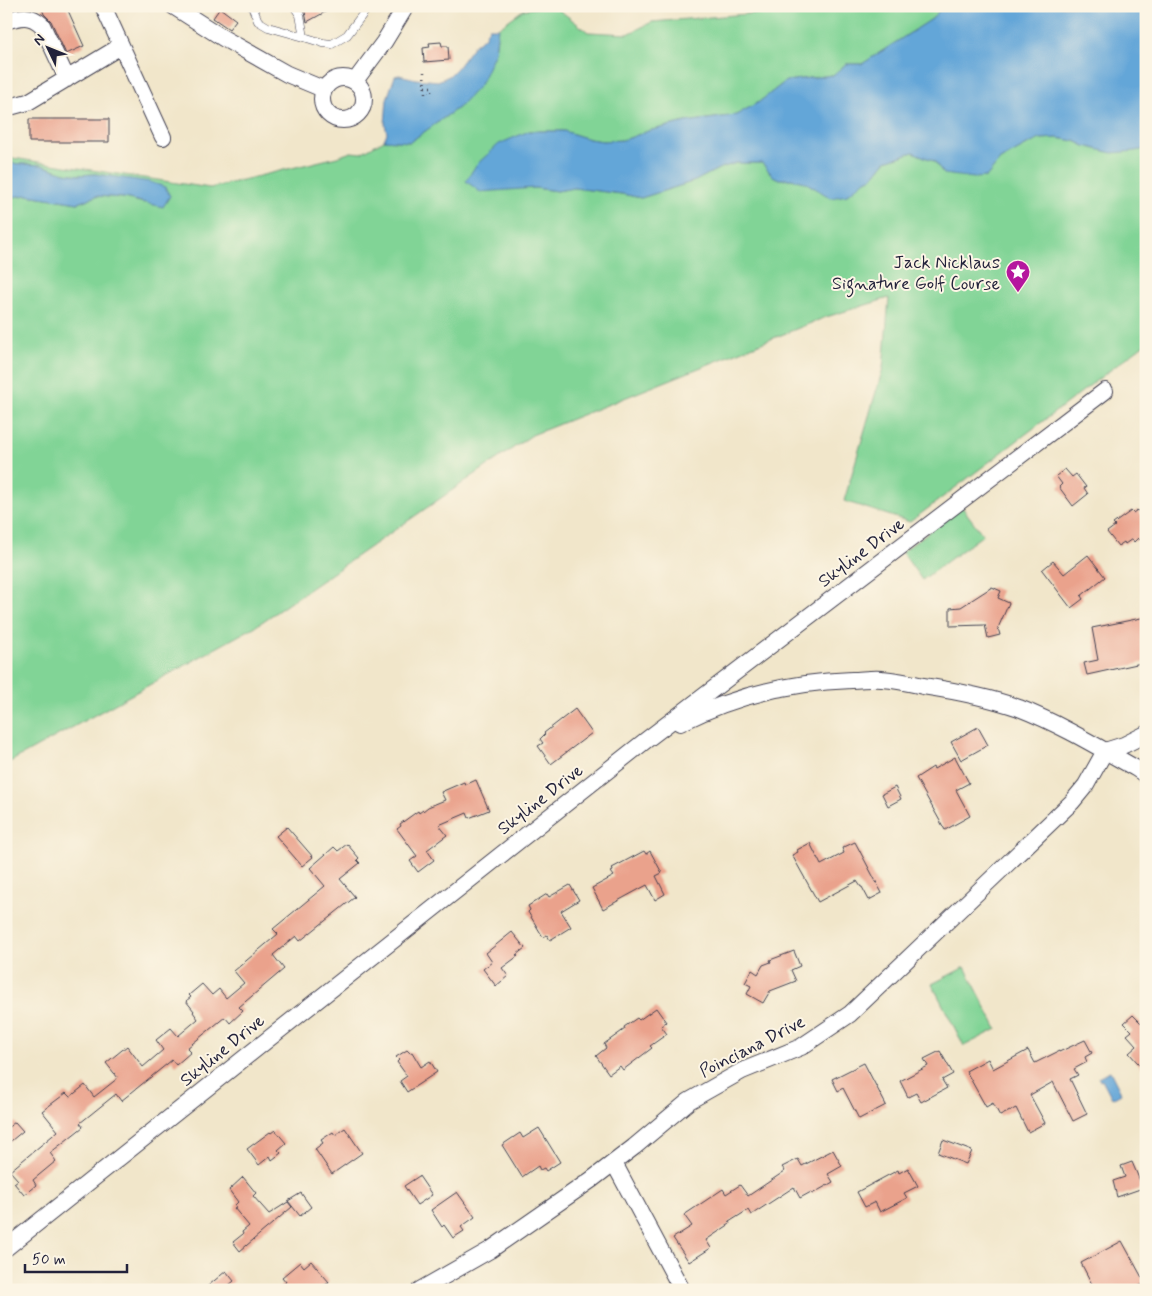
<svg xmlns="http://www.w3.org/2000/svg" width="1152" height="1296" font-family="Mynerve,sans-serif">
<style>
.green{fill:#81d496;stroke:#527b68}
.water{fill:#63a6d8;stroke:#42648a}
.building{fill:#eaa28c}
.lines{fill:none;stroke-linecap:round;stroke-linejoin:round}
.service-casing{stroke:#413f50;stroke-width:9}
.minor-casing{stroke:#413f50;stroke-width:18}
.path{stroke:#413f50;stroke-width:2.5;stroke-dasharray:1 4;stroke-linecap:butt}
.service{stroke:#fff;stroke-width:8}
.minor{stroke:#fff;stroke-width:16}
.labels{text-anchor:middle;stroke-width:4;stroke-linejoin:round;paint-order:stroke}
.poi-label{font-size:18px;fill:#22223b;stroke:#fcf5e5;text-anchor:end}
.street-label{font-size:18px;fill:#22223b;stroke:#fcf5e5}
</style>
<rect width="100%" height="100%" fill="#fcf5e5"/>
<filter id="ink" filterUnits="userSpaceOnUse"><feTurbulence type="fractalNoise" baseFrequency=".02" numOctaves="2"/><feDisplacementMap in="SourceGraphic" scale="10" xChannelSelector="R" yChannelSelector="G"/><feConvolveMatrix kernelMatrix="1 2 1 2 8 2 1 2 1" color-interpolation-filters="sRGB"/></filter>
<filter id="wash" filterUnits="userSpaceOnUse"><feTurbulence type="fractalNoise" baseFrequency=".0096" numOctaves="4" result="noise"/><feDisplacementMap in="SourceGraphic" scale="20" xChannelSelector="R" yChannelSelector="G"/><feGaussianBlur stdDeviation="1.12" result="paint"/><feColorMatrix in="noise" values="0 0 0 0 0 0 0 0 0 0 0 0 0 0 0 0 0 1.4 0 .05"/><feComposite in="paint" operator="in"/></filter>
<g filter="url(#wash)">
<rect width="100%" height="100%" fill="#f1e6ca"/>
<path class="green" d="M544 6H554L588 32 628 34 652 22 842 6H943L932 19 862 64H846L833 75 786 81 759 102 736 115 686 122 648 131 624 140 603 141 589 139 564 131H529L508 189 535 188 557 191 574 188 622 194 641 198 695 181 718 169 736 163H762L773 176 779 179H791L805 182 817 189 847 195 864 181 874 176 886 161 913 152 934 161 944 174 986 177 1000 160 1027 145 1040 139 1058 138 1075 141 1087 147 1146 6V343L910 522 844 501 883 368 889 298 826 317 532 435 256 626 6 764V198L27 195 78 203 96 196 124 198 144 203 111 176 95 174 79 175 65 173 41 165 6 163V157L210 188 337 157 351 152 361 153 384 140 410 142 459 107 495 52 498 28 523 10Z
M962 507 983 535 922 580 902 552Z
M965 967 997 1029 964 1046 932 984Z"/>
<path class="water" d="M943 6H1146V149L1135 151 1112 153 1085 146 1075 141 1058 138 1040 139 1027 145 1000 160 986 177 974 178 944 174 934 161 913 152 886 161 874 176 864 181 847 195 831 198 805 182 791 179H779L773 176 762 163H736L718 169 695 181 641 198 622 194 574 188 557 191 535 188 480 192 466 181 476 165 499 144 529 131H564L589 139 603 141 624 140 648 131 686 122 736 115 759 102 786 81 833 75 846 64H862L932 19Z
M489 28H498L495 52 480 85 459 107 410 142 384 140 387 133 385 124 387 99 395 76 399 75 416 79 438 81 449 76 457 68 475 44 484 38Z
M6 163 41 165 65 173 79 175 95 174 130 179 150 182 165 187 170 196 163 207 124 198 96 196 78 203 27 195 6 198Z
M1110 1071 1121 1093 1112 1098 1102 1079 1100 1080 1098 1077Z"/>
<g id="blocks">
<path class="building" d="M41 6H66L84 46 66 54 51 21 44 14Z
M301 6H336L307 22 305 12Z
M220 8 236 20 229 29 213 18Z
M441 42 442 46H448L449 60 424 62 423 48 430 47 429 43Z
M29 119H109V142H29Z
M1065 469 1072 477 1076 474 1086 487 1084 488 1088 494 1073 506 1059 487 1062 484 1056 476Z
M1137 510 1142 515 1146 512V535L1139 540 1138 538 1134 542 1132 539 1125 544 1124 542 1118 546 1107 532 1115 526 1113 524 1131 511 1133 513Z
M1088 555 1105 577 1081 596 1083 599 1071 608 1042 570 1053 561 1064 574Z
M992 587 1001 591 998 598 1009 603 998 628 1000 635 988 638 985 625 950 626V608L961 607Z
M1146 617V662L1087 675 1084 663 1098 660 1092 628Z
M575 709 592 733 551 764 538 746 543 743 540 739 545 734 544 733Z
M978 727 988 745 961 760 951 742Z
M955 757 969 783 956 790 970 816 945 830 916 778 933 767 934 769Z
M476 780 489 810 469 818 467 813 439 825 447 835 427 850 434 860 418 872 410 861 417 856 397 829 401 826 400 824 418 811 419 813 423 810V811L428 807 445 800 441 792 464 782 465 785Z
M895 787 901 799 888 806 882 794Z
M287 827 313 857 302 866 276 836Z
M855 842 882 893 869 900 862 887H861L857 881 818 902 792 855 798 852 797 850 810 843 821 865 844 853 842 848Z
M347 844 359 858 357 860 360 863 340 879 355 897 300 941 296 936 273 955 284 969 239 1007 243 1011 230 1023 225 1017 187 1048 191 1052 176 1065 172 1060 121 1101 116 1094 80 1123 83 1127 50 1153 56 1161 33 1180 36 1185 24 1195 14 1183 18 1180 10 1171 58 1131 42 1111 66 1093 70 1097 85 1085 94 1097 118 1078 106 1063 127 1046 143 1067 163 1050 156 1040 171 1028 178 1036 198 1019 193 1012 194 1011 186 1001 191 997 189 995 202 984 212 995 219 989 226 998 244 983 234 971 278 934 273 929 325 886 310 868 334 847 338 851Z
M644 851 646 854 650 851 662 873 656 876 665 894 655 900 647 885 603 909 592 888 614 876 611 872 613 871 612 868Z
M570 885 579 900 561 911 571 927 550 940 547 935 543 937 528 912 530 910 528 906 547 894 549 897Z
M512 932 525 948 516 955 518 956 502 968 508 976 496 986 483 969 492 962 486 953Z
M794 951 800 966 791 970 796 981 770 991 763 1003 747 994 751 986 745 983 752 970 758 974 763 965 771 962 770 960Z
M656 1008 666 1022 661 1026 667 1034 650 1046 652 1048 623 1070 620 1066 609 1074 596 1056 606 1048 604 1044 625 1029 624 1027 637 1018 639 1020Z
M1133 1015 1141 1023 1146 1019V1072L1129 1053 1137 1046 1127 1035 1132 1031 1124 1023Z
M1085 1040 1092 1053 1085 1057 1087 1062 1074 1069 1078 1075 1070 1079 1087 1114 1073 1121 1053 1082 1030 1095 1045 1123 1028 1132 1016 1108 1000 1116 993 1103 986 1107 966 1071 988 1059 993 1069 1028 1050 1035 1063 1059 1051V1052Z
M407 1050 410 1053 412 1052 421 1067 430 1061 437 1072 407 1092 400 1081 407 1076 397 1062 399 1060 396 1057Z
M940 1051 953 1074 942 1080 947 1088 921 1102 916 1093 908 1097 900 1081 928 1066 924 1059Z
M864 1063 886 1105 859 1119 843 1088 838 1091 832 1079Z
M15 1122 23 1131 6 1145V1129Z
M345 1128 362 1153 332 1174 315 1149 323 1143 321 1140 333 1132 335 1135Z
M539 1128 560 1162 546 1171 544 1168 540 1170 538 1166 522 1177 502 1145 520 1133 523 1138Z
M275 1130 286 1143 278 1150 281 1153 272 1160 270 1156 259 1165 247 1149 270 1132 271 1133Z
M943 1140 972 1151 966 1164 938 1153Z
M833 1150 842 1166 828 1174 833 1182 812 1194 811 1192 800 1198 794 1187 751 1215 748 1210 729 1222 730 1224 706 1240 711 1248 689 1262 673 1238 692 1226 684 1215 723 1189 726 1194 740 1185 748 1196 785 1171 782 1167 798 1159 802 1166Z
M1132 1162 1143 1188 1117 1197 1113 1181 1125 1177 1121 1166Z
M908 1168 918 1186 904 1193 907 1198 880 1212 875 1202 865 1207 857 1192 898 1170 899 1173Z
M419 1176 432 1195 417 1205 404 1186Z
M243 1177 256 1193 253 1196 269 1214 288 1202 292 1207 240 1251 233 1242 243 1234 242 1232 249 1226 234 1208 236 1207 235 1205 238 1202 229 1190Z
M457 1192 475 1217 461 1227 464 1231 453 1238 444 1225 442 1227 431 1210Z
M301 1193 311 1207 300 1216 288 1201Z
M1122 1241 1145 1283 1132 1290H1095L1081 1263Z
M311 1261 329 1282 319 1290H277L286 1282 282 1277 300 1262 304 1267Z
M226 1271 234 1281 223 1290H203Z"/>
</g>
</g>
<g filter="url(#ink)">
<use href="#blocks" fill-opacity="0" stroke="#413f50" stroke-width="1"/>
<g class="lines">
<defs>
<path id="service" d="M252 6 258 21 268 27 304 37 323 43 332 44 347 35 369 6
M294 6 300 15 304 37"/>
<path id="minor" d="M103 6 163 137
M173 6 223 38 287 74 323 89
M6 21C21 16 30 14 42 25L67 79
M322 99a21 21 0 1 1 42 0a21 21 0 1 1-42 0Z
M355 81 384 42 406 6
M6 108 28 102 121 46
M680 723C733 696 792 682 852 680 861 680 872 678 882 679 895 680 910 683 923 686 956 691 988 697 1019 708 1060 724 1098 747 1137 769L1146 775
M1105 751 1124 745 1146 734
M614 1163 682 1290
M6 1248 291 1021 645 741 1105 391
M420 1290 490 1250 591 1180 634 1147 689 1101 742 1071 801 1047 850 1014 1072 802 1086 785 1105 751"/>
</defs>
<use href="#service" class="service-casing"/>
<use href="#minor" class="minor-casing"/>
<path class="path" d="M424 72 425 93
M425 87H431V93"/>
<use href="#service" class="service"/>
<use href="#minor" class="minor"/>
</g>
</g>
<defs>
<symbol id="sight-pin" viewBox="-11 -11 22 30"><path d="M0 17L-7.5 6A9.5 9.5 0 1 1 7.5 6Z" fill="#b5179e" stroke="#fcf5e5"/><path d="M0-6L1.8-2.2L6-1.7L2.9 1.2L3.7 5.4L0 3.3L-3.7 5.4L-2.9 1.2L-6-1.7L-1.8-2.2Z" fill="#fff"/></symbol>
</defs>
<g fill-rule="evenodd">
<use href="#sight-pin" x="1004" y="258" width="28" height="38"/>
</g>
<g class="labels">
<g class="poi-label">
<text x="1000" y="268">Jack Nicklaus<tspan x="1000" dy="21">Signature Golf Course</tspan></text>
</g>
<g class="street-label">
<text transform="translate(861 552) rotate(-37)" y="6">Skyline Drive</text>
<text transform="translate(540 799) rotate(-38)" y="6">Skyline Drive</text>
<text transform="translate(752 1046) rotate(-27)" y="6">Poinciana Drive</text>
<text transform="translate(222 1050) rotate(-39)" y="6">Skyline Drive</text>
</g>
</g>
<rect width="1152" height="1296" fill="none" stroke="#fcf5e5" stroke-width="25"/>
<g transform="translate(48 48) rotate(313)" stroke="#fcf5e5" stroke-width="4" paint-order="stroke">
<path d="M0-4L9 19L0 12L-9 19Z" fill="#22223b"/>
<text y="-8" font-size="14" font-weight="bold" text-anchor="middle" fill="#22223b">N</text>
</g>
<path d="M25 1264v8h102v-8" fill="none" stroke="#22223b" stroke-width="2.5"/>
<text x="32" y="1264" font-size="15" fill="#22223b" stroke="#fcf5e5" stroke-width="4" paint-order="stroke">50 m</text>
</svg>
